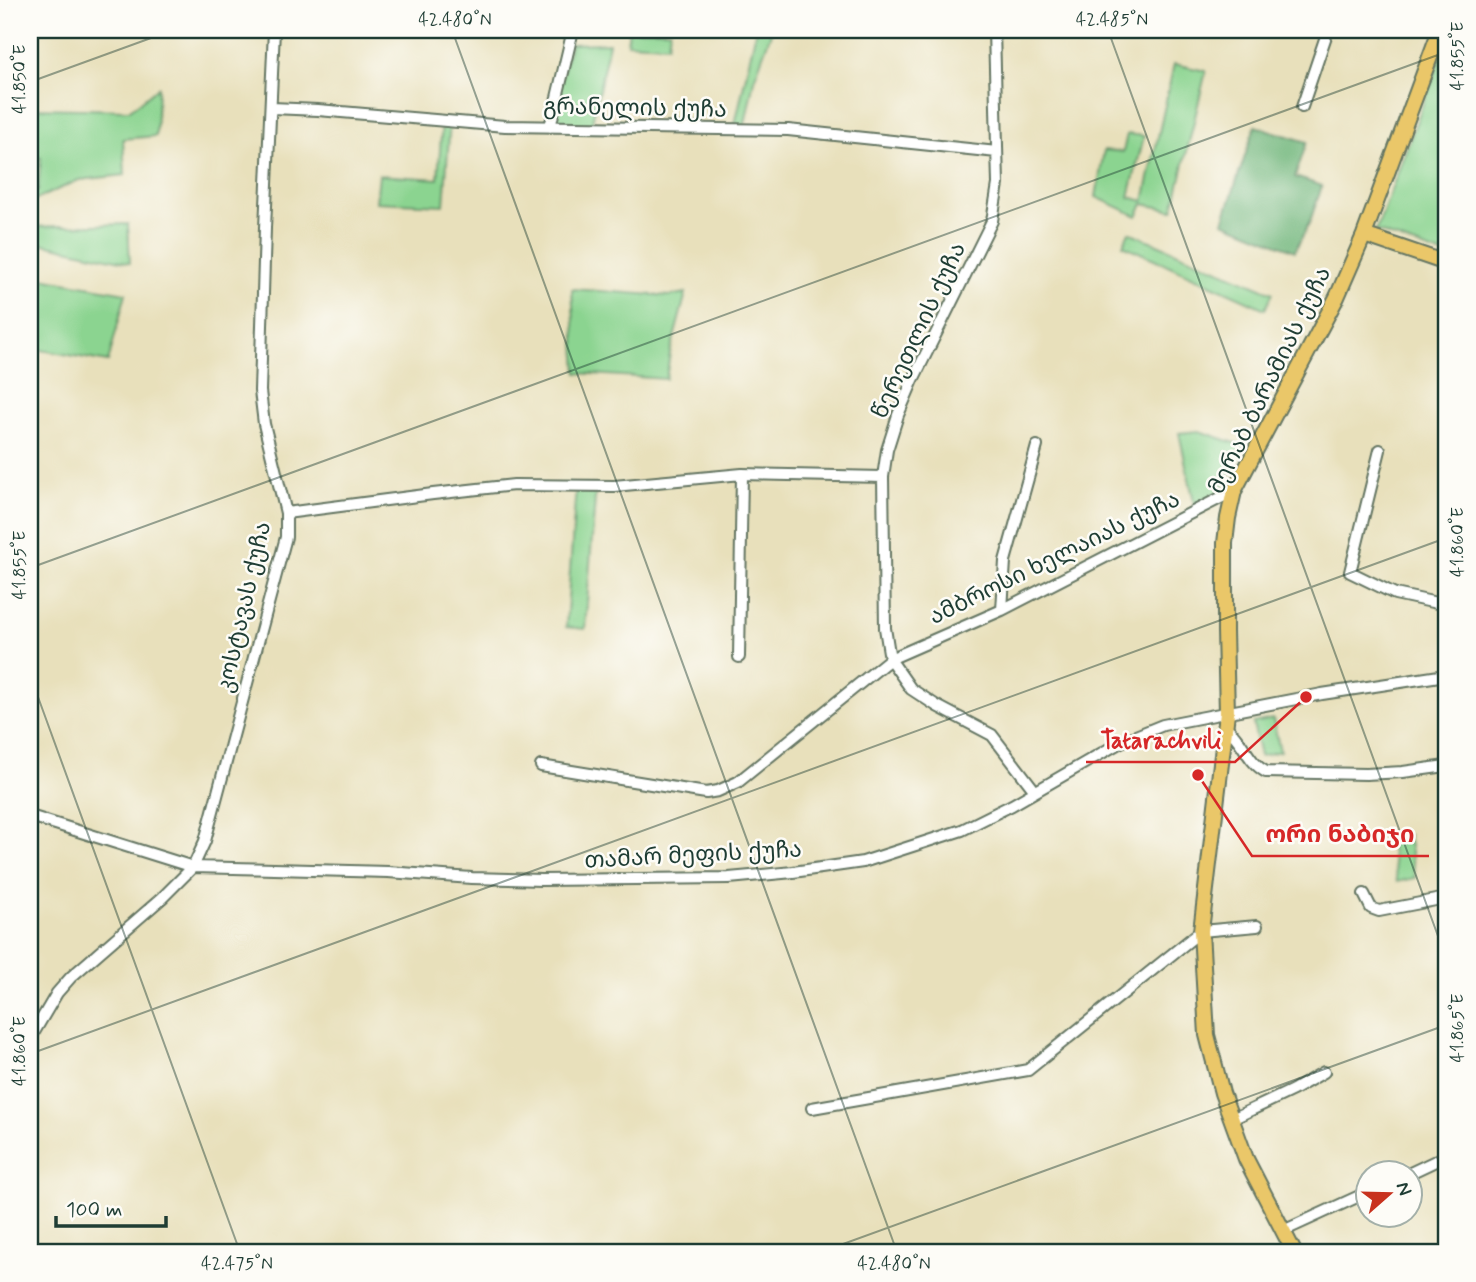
<svg xmlns="http://www.w3.org/2000/svg" width="1476" height="1282" font-family="Mynerve,'Noto Sans Georgian',sans-serif">
<style>
.green{fill:#8bd490;stroke:#558862;stroke-width:2}
.forest{fill:#70b67a;stroke:#487a57;stroke-width:2}
.lines{fill:none;stroke-linecap:round;stroke-linejoin:round}
.minor-casing{stroke:#657663;stroke-width:14}
.major-casing{stroke:#657663;stroke-width:18}
.minor{stroke:#fff;stroke-width:10}
.major{stroke:#eac769;stroke-width:14}
.ticks{fill:none;stroke:#1f3d34;stroke-width:2;stroke-opacity:0.45}
.labels{text-anchor:middle;stroke-width:5;stroke-linejoin:round;paint-order:stroke}
.street-label{font-size:23px;fill:#1f3d34;stroke:#fdfcf7}
.leader{fill:none;stroke:#d62828;stroke-width:2.5}
.callout-dot{fill:#d62828;stroke:#fdfcf7;stroke-width:2.5}
.callout-label{font-size:24px;text-anchor:middle;font-weight:bold;fill:#d62828;stroke:#fdfcf7;stroke-width:5;stroke-linejoin:round;paint-order:stroke}
.neatline{fill:none;stroke:#1f3d34;stroke-width:2.5}
.ticks-label{font-size:18px;text-anchor:middle;fill:#1f3d34}
</style>
<rect width="100%" height="100%" fill="#fdfcf7"/>
<filter id="ink" filterUnits="userSpaceOnUse"><feTurbulence type="fractalNoise" baseFrequency=".0143" numOctaves="2"/><feDisplacementMap in="SourceGraphic" scale="14" xChannelSelector="R" yChannelSelector="G"/><feConvolveMatrix kernelMatrix="1 2 1 2 8 2 1 2 1" color-interpolation-filters="sRGB"/></filter>
<filter id="wash" filterUnits="userSpaceOnUse"><feTurbulence type="fractalNoise" baseFrequency=".00686" numOctaves="4" result="noise"/><feDisplacementMap in="SourceGraphic" scale="28" xChannelSelector="R" yChannelSelector="G"/><feGaussianBlur stdDeviation="1.57" result="paint"/><feColorMatrix in="noise" values="0 0 0 0 0 0 0 0 0 0 0 0 0 0 0 0 0 1.4 0 .05"/><feComposite in="paint" operator="in"/></filter>
<g filter="url(#wash)">
<rect width="100%" height="100%" fill="#e8e0bb"/>
<path class="green" d="M629 30H670L668 45 627 43Z
M756 30H772L754 80 744 129H734Z
M1446 42V256L1376 231Z
M609 43 591 127H550L570 44Z
M1174 64 1206 71 1173 210 1143 204 1137 216 1096 197 1104 150 1123 152 1127 134 1144 136 1129 197 1144 201Z
M158 87 156 136 123 139 125 175 79 180 30 202V192L38 191 41 158 30 157V108L130 110Z
M442 121 450 122 444 205 376 202 379 175 438 179Z
M128 224 130 263 30 241V227Z
M1129 232 1273 293 1265 309 1123 245Z
M30 276 126 293 108 362 30 348Z
M572 289 669 296 686 293 670 353 666 379 577 373Z
M1199 431 1244 446 1217 499 1196 511 1179 433Z
M576 486H596L585 629 566 627Z
M1273 719 1280 751 1260 756 1253 723Z
M1408 835 1415 878 1397 882 1389 838Z"/>
<path class="forest" d="M1255 126 1307 142 1295 177 1322 186 1310 221 1295 251 1223 222Z"/>
</g>
<g filter="url(#ink)">
<g class="lines">
<defs>
<path id="minor" d="M994 30 998 184 992 221 913 380 898 415 887 450 883 477 885 628 890 659 911 689 937 706 992 735 1035 791
M1302 107 1328 30
M272 108 318 110 505 126 788 130 997 152
M550 127 573 30
M1380 450 1350 572 1395 594 1446 605
M286 513 433 494 514 485 614 486 742 474 883 477
M1002 610 1005 561 1037 446
M739 657 742 474
M1226 727C1244 741 1247 762 1266 772L1366 774 1403 772 1446 766
M541 766 706 793 718 791 738 782 890 659 1002 610 1234 491
M30 816 193 867 388 872 472 878 541 880 729 878 793 872 863 862 962 830 1012 805 1121 742 1163 725 1322 694 1446 675
M1364 894 1371 908 1379 911 1446 898
M30 1039 57 993 71 977 162 898 193 867 205 841 286 537V513L264 424 260 391 265 228 274 30
M812 1108 1028 1070 1201 931 1257 926
M1232 1119 1293 1090 1324 1072
M1408 1174 1446 1156
M1283 1231 1368 1192"/>
<path id="major" d="M1364 235 1446 263
M1294 1252 1246 1159 1222 1093 1207 1035 1201 931 1227 713 1225 631V543L1228 518 1234 491 1337 297 1364 235 1440 30"/>
</defs>
<use href="#minor" class="minor-casing"/>
<use href="#major" class="major-casing"/>
<use href="#minor" class="minor"/>
<use href="#major" class="major"/>
</g>
</g>
<path class="ticks" d="M452 30 897 1252M1108 30 1446 958M30 82 173 30M30 568 1446 52M30 675 240 1252M30 1054 1446 538M821 1252 1446 1025"/>
<g class="labels">
<g class="street-label">
<text transform="translate(635 107) rotate(1)" y="8">გრანელის ქუჩა</text>
<text transform="translate(918 330) rotate(-65)" y="8">წერეთლის ქუჩა</text>
<text transform="translate(1269 380) rotate(-64)" y="8">მერაბ ბარამიას ქუჩა</text>
<text transform="translate(1054 557) rotate(-26)" y="8">ამბროსი ხელაიას ქუჩა</text>
<text transform="translate(243 607) rotate(-77)" y="8">კოსტავას ქუჩა</text>
<text transform="translate(693 854) rotate(-3)" y="8">თამარ მეფის ქუჩა</text>
</g>
</g>
<path class="leader" d="M1306 697L1235 762H1086M1198 775L1252 856H1429"/>
<g class="callout-dot">
<circle cx="1306" cy="697" r="7"/>
<circle cx="1198" cy="775" r="7"/>
</g>
<g class="callout-label">
<text x="1161" y="748">Tatarachvili</text>
<text x="1340" y="842">ორი ნაბიჯი</text>
</g>
<rect width="1476" height="1282" fill="none" stroke="#fdfcf7" stroke-width="77"/>
<g transform="translate(1389 1194) rotate(70)"><circle r="33" fill="#fdfcf7" stroke="#a4b0a9" stroke-width="2"/>
<path d="M0-5L12 26L0 18L-12 26Z" fill="#c8321e"/>
<text y="-10" font-size="19" font-weight="bold" text-anchor="middle" fill="#1f3d34">N</text>
</g>
<path d="M56 1216v10h110v-10" fill="none" stroke="#1f3d34" stroke-width="3.5"/>
<text x="66" y="1216" font-size="21" fill="#1f3d34" stroke="#fdfcf7" stroke-width="5" paint-order="stroke">100 m</text>
<rect x="38" y="38" width="1400" height="1206" class="neatline"/>
<g class="ticks-label">
<text x="455" y="25">42.480°N</text>
<text x="1112" y="25">42.485°N</text>
<text transform="translate(1457 56) rotate(-90)" y="6">41.855°E</text>
<text transform="translate(19 79) rotate(-90)" y="6">41.850°E</text>
<text transform="translate(1457 542) rotate(-90)" y="6">41.860°E</text>
<text transform="translate(19 565) rotate(-90)" y="6">41.855°E</text>
<text transform="translate(1457 1028) rotate(-90)" y="6">41.865°E</text>
<text transform="translate(19 1051) rotate(-90)" y="6">41.860°E</text>
<text x="237" y="1269">42.475°N</text>
<text x="894" y="1269">42.480°N</text>
</g>
</svg>
